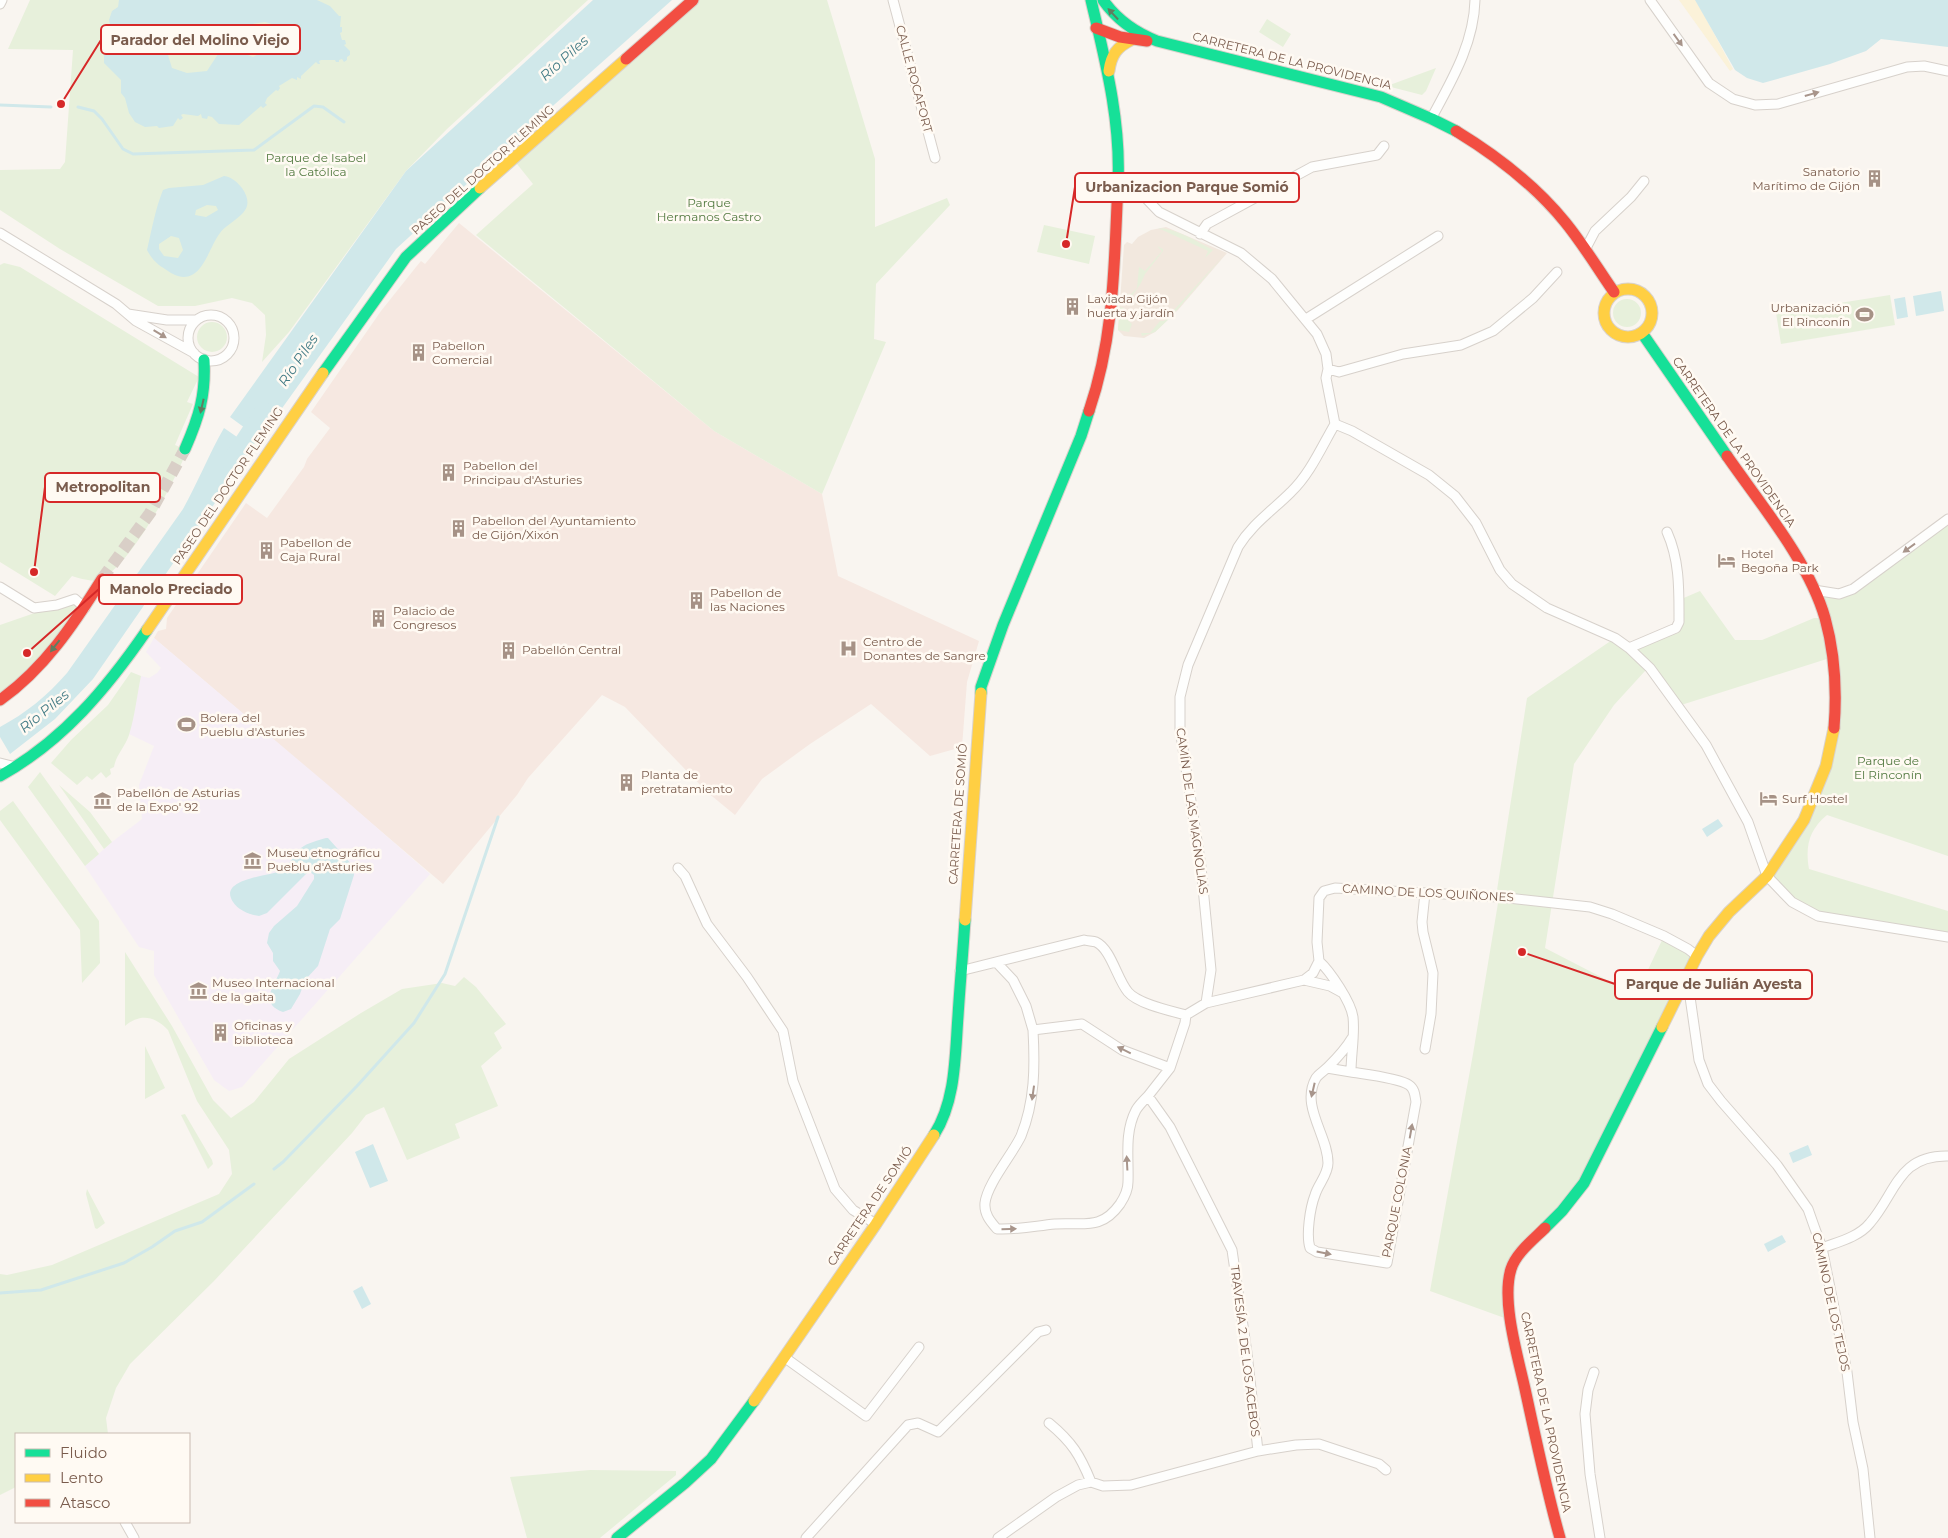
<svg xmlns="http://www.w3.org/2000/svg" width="1948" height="1538" font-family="Montserrat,sans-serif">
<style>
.residential{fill:#f2e8de}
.commercial{fill:#f6e8e1}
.education{fill:#f6eef6}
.green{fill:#e7f0db}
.sand{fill:#fbf2d9}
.water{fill:#d0e8ea;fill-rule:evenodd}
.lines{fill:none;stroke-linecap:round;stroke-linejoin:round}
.stream{stroke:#d0e8ea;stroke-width:3}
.river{stroke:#d0e8ea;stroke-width:19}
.secondary-tunnel{stroke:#d9cfc7;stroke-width:12;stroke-dasharray:12 6;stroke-linecap:butt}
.street-casing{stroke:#d7d1cb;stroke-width:11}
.fast-casing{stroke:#d9d2cb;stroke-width:13}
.slow-casing{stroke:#d9d2cb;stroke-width:13}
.jam-casing{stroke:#d9d2cb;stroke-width:13}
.street{stroke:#fefefd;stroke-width:9}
.fast{stroke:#16e098;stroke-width:11}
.slow{stroke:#ffcf43;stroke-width:11}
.jam{stroke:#f24e42;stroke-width:11}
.oneway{fill:#617d60}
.oneway2{fill:#a8958b}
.labels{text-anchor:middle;stroke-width:5;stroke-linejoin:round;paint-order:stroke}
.street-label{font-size:12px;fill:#7a5c4d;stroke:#fffaf3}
.park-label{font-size:12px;fill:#537a41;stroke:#fffaf3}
.poi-label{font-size:12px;fill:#7a5c4d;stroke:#fffaf3;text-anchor:start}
.water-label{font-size:14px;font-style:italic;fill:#437c86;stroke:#fffaf3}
.leader{fill:none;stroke:#d62828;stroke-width:2}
.callout-dot{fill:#d62828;stroke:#fffaf3;stroke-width:2}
.callout{fill:#fffaf3;stroke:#d62828;stroke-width:2}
.callout-label{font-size:14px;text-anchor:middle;font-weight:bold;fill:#7a5c4d}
</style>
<rect width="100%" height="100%" fill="#f9f5f0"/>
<path class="residential" d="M1166 227 1227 253 1178 310 1155 332 1144 338 1124 336 1118 330 1124 245 1127 242 1132 244 1138 237 1151 230Z"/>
<path class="commercial" d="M459 223 714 431 822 494 838 576 979 641 967 682 962 747 930 756 871 704 810 744 762 779 735 815 707 792 625 707 602 695 528 778 517 795 443 884 154 638 158 631 166 629 167 618 246 503 267 518 304 467 307 459 330 428 311 412 381 311 416 267 421 261 425 264Z"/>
<path class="education" d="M154 638 328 785 430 874 242 1087 229 1091 214 1080 154 975V951L139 947 85 866 112 842 142 819 139 785 154 746 129 734 141 676 149 678 157 673 161 668 146 652Z"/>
<path class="green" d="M30 0H588L447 129 406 171 289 332 262 362 266 335 265 315 252 303 232 298 195 306H158L60 249 0 210V170L60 169 65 162 73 50 8 49Z
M693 0H827L875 159V227L947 198 950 205 876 284 874 339 886 342 822 494 714 431 476 235 533 184 513 159Z
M1267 19 1291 34 1283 47 1259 32Z
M1436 68 1426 91 1422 95 1387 86Z
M1044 225 1095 236 1089 264 1037 252Z
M1158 228C1177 229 1196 241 1213 250L1205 258 1208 251Z
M1157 246 1163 249V251L1145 274 1141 283 1132 296H1128L1120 305 1121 295 1131 294 1137 288 1139 267 1145 271 1162 251Z
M1224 255 1170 318 1155 332 1142 336 1141 333H1150L1160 321H1164Z
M4 263 20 267 199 377 187 402 193 404 175 445 187 450C176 480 128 571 98 580 91 582 79 578 72 576L55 596 0 562V265Z
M1890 295 1895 325 1781 344 1776 313Z
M1613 313a14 14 0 1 1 28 0a14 14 0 1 1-28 0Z
M1120 307 1124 308 1125 317 1132 324 1129 332 1118 330Z
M197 337a15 15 0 1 1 30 0a15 15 0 1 1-30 0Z
M1948 519V856L1827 815C1809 830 1805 846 1809 869L1948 911V937L1818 916 1792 902 1767 876 1826 766 1833 657 1678 706 1650 668 1645 671 1614 705 1574 764 1545 948 1636 995 1664 936 1697 956 1584 1183 1512 1268 1510 1320 1430 1291 1473 1054 1499 897 1497 890 1527 698 1615 638 1629 648 1676 628 1679 600 1700 591 1735 640H1762L1814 618H1824L1814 590 1839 594Z
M75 599 85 608 0 700V625Z
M131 672 141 676C137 695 135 716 129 735 125 747 116 755 114 767L110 769 111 774 106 778 101 772 92 780 87 776 77 785 51 763 71 740 108 705Z
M40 772 99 854 85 866 28 787Z
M59 785 90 812 112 842 104 849Z
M13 801 99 921 100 963 82 983 80 930 0 820V811Z
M125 952 172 1026 213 1100 231 1118 254 1102 289 1059 361 1013 402 989 442 983 455 986 464 977 476 987 506 1024 494 1033 502 1048 481 1066 498 1106 455 1124 460 1138 407 1160 384 1107 366 1115 352 1133 214 1281 130 1364 116 1388 106 1418 108 1434H16V1487L0 1495V1274L7 1275 52 1265 219 1194 232 1174 229 1150 197 1101 168 1030C155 1016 140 1013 125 1026Z
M145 1046 165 1088 145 1099Z
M185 1114 212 1160 213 1164 208 1169 181 1115Z
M87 1189 105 1223 97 1229 95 1228 86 1194Z
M590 1470 676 1471V1475L600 1538H527L510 1477Z"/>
<path class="sand" d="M1679 0H1696L1733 69 1730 71Z"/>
<path class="water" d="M119 0H317L330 6 339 16H341L340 27H342V32L340 33 342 40H345L346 44 344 45 350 51V55L347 57V60L344 62 342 59 339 60V62H336L335 60H321L319 61 320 64H318L316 62 301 76V79L297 77V80L292 78 279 86 280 88 278 91 276 90 267 98 265 103 267 105 263 108 261 106 239 125 219 124 212 117 208 116 207 119 202 118 201 114 198 116 183 114 181 115 183 118 180 120 178 118 173 126 159 128 157 126 145 127 135 122 129 113 125 98 121 93V80L104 63V52L108 47V36L111 29 109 20 112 11 118 7ZM265 22 278 26 279 43 253 57 232 49 222 50 232 49 230 46C234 27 248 24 265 22ZM213 27 215 41 220 51 207 71 187 73 172 68 168 55 163 49 172 41 187 33 198 34Z
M593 0H672L519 136 396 249 260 439 230 417 406 171Z
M1695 0H1948V47L1881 39 1866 51 1830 64 1763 83 1747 78 1735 70Z
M224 176C232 177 237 182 242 188 259 213 232 218 220 233 208 248 201 290 171 273 159 265 154 263 147 250 152 229 155 210 163 190L169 188 203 185ZM207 205 216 206 218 210 206 217 195 215 196 210ZM171 236 179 238 183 250 178 258 164 256 159 249V244Z
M1941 291 1944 311 1916 316 1913 296Z
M1905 297 1908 317 1897 319 1894 299Z
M224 428 253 448 93 679 55 719 10 754 0 737V727C26 713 47 696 67 673L183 509C198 482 209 454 224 428Z
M1718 819 1723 826 1707 837 1702 829Z
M326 838H328L353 866 354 875 340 919 330 929 318 966 305 980 300 994 291 1009 283 1012C258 1003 275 985 280 971L273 961V953L267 943 269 933 274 926 297 906 314 879V875L310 872 306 874 267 913 259 916C250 915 238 910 233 902 217 878 271 876 280 871 290 866 293 855 301 848 307 843 319 840 326 838Z
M373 1144 388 1181 370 1188 355 1152Z
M1808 1145 1812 1155 1793 1163 1789 1153Z
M1782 1235 1786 1242 1768 1252 1764 1244Z
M362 1286 371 1304 362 1309 353 1291Z"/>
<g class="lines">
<path class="stream" d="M0 105 51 107
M78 107 94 111 102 119 123 149 133 154 254 150 314 106 323 107 344 122
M274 1169 283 1162 357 1086 414 1023 445 974 498 817
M0 1293 41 1290 124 1263 152 1247 175 1231 202 1222 254 1184"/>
<path class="river" d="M231 462 264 412"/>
<path class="secondary-tunnel" d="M102 579 150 513 185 449"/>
<defs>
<path id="street" d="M893 0 935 158
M1650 0 1709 83 1733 99 1755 105 1778 104 1907 67 1924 66 1948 71
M0 4 2 0
M1432 117C1452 80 1474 43 1475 0
M1118 179 1137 189 1159 212 1241 253 1272 279 1317 334 1326 354 1328 369 1326 378 1335 424C1322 446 1310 474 1291 492 1272 511 1252 524 1238 547L1188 665 1180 697V729L1201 867 1211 970 1206 1003 1186 1015 1185 1023 1170 1068 1148 1096 1170 1127 1232 1250 1247 1353 1258 1451
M0 233 116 304 136 321 194 353
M1200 234 1207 224 1312 167 1377 155 1384 146
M1585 250 1595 231 1631 197 1644 181
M128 314 167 320H196
M188 338a23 23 0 1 1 46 0a23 23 0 1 1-46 0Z
M1306 319 1438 236
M1328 369 1339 372 1403 354 1461 345 1493 331 1533 298 1557 272
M1335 424 1352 431 1429 475 1455 496 1476 523 1500 570 1512 584 1547 608 1615 638 1629 648 1650 668 1706 745 1748 822 1767 876 1792 902 1818 916 1948 937
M0 587 34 608 57 605 75 599 85 608
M1814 590 1839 594 1853 589 1948 519
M1629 648 1676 628 1679 622C1679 591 1680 561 1667 532
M0 763 16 767
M678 868 685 876 707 924 747 977 783 1031 793 1081 835 1189 853 1210 876 1224
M1319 961C1330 971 1351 1002 1353 1017 1355 1035 1351 1054 1351 1072 1363 1074 1399 1078 1409 1085 1415 1089 1415 1096 1416 1102L1387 1263 1317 1252 1310 1248C1306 1235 1310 1208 1315 1195 1318 1184 1328 1175 1328 1163 1328 1135 1300 1106 1316 1078 1319 1074 1324 1071 1328 1067 1337 1058 1345 1050 1352 1038
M996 962 1013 980 1026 1006 1033 1030
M960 971 1084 940C1088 941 1093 941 1096 942 1111 949 1117 979 1128 992 1138 1004 1171 1011 1186 1015
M1304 980 1330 986 1341 992
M1681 987 1690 997 1699 1060 1708 1084 1721 1101 1777 1165 1808 1209 1814 1226 1822 1248 1847 1372 1853 1422 1863 1469 1870 1538
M1206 1003 1304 980 1313 973 1319 961 1317 942 1319 898 1324 891 1335 888 1499 897 1590 907 1612 914 1664 936 1688 949 1697 956
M1425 1049 1431 1014 1433 973 1423 932 1422 922 1425 893
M1327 1068 1351 1072
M1148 1096C1144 1100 1139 1105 1136 1110 1124 1133 1129 1158 1128 1182 1128 1190 1124 1198 1120 1204 1101 1231 1083 1222 1055 1224 1035 1226 1017 1230 997 1229 990 1221 984 1214 985 1203 987 1184 1012 1155 1021 1136 1035 1101 1035 1067 1033 1030L1082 1024 1122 1050 1170 1068
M1822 1248C1838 1242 1859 1237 1870 1223 1896 1193 1898 1155 1948 1156
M784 1357 866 1416 919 1347
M1594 1372 1588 1390 1585 1414 1590 1474 1600 1538
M1049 1423C1072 1442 1080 1455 1091 1482
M125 1522 134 1538
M806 1538 908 1425 918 1423 938 1432 1038 1332 1046 1330
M998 1538 1056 1497 1078 1485 1091 1482 1103 1486 1131 1485 1258 1451 1296 1445 1319 1444 1379 1464 1386 1470"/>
<path id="fast" d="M1091 0C1105 60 1121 120 1118 183
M1103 0C1117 20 1134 32 1157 41L1381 97 1432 119 1456 131
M1642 333 1727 456
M323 373 406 257 480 188
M185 449C199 417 206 395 204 360
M981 693V687L1003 625 1081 436 1089 411
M0 776C63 741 107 688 147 630
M934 1135C956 1101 955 1055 958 1016 960 984 963 952 965 920
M1545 1228 1562 1211 1584 1183 1662 1027
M617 1538 685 1483 711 1459 754 1401"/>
<path id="slow" d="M1109 71C1111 55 1117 47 1131 40
M480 188 626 59
M1604 313a24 24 0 1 1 48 0a24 24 0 1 1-48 0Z
M147 630 323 373
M965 920 981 693
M1662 1027 1697 956 1709 936 1729 912 1767 876 1804 820 1826 766 1834 728
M754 1401 876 1224 934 1135"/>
<path id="jam" d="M1096 28 1120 37 1147 41
M626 59 693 0
M1456 131C1497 156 1535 185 1565 222 1583 244 1598 269 1614 292
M1089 411C1115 335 1114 262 1118 183
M1727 456C1761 505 1809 562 1825 618 1835 654 1837 691 1834 728
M0 700C44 669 74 624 102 579
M1545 1228C1533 1240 1516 1253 1511 1269 1501 1301 1518 1357 1525 1389 1536 1439 1546 1489 1560 1538"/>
</defs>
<use href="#street" class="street-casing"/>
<use href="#fast" class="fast-casing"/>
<use href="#slow" class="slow-casing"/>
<use href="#jam" class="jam-casing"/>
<use href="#street" class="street"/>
<use href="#fast" class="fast"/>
<use href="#slow" class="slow"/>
<use href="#jam" class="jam"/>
</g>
<defs><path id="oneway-solid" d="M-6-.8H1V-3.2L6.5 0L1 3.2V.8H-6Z" transform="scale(1.25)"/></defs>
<g class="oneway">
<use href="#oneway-solid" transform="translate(1113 14) rotate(-133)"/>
<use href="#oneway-solid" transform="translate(202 406) rotate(103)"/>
<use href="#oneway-solid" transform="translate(55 646) rotate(128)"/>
</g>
<g class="oneway2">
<use href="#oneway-solid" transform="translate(1678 40) rotate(54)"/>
<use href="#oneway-solid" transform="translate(1812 94) rotate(-16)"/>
<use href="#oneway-solid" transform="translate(160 334) rotate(31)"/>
<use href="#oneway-solid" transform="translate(1909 548) rotate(144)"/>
<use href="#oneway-solid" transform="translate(1124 1050) rotate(-154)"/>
<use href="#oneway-solid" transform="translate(1313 1090) rotate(103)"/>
<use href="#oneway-solid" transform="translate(1033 1093) rotate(98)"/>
<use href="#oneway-solid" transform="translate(1411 1131) rotate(-80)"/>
<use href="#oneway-solid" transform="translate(1127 1163) rotate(-93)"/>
<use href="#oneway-solid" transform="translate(1009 1229) rotate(-1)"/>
<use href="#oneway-solid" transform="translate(1324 1253) rotate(11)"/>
</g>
<defs>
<symbol id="building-bare" viewBox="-9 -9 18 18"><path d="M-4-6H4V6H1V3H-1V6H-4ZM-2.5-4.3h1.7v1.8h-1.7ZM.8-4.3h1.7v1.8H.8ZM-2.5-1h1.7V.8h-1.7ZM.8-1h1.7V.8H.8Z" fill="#a69286" stroke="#fffaf3" stroke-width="2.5" paint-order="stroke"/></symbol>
<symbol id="stadium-bare" viewBox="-9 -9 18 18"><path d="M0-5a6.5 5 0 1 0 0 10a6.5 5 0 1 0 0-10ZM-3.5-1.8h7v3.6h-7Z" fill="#a69286" stroke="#fffaf3" stroke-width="2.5" paint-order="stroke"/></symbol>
<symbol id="hotel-bare" viewBox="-9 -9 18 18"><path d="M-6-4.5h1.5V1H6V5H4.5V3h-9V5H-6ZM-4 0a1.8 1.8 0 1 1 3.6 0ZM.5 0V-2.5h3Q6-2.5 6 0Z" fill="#a69286" stroke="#fffaf3" stroke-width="2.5" paint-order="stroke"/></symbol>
<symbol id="hospital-bare" viewBox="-9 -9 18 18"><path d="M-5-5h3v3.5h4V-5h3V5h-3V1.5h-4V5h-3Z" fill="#a69286" stroke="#fffaf3" stroke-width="2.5" paint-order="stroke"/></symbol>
<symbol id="museum-bare" viewBox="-9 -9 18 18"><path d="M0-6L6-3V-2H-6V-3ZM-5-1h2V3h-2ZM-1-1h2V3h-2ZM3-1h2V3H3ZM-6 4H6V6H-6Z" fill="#a69286" stroke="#fffaf3" stroke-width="2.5" paint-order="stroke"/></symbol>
</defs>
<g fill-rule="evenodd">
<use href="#building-bare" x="1862" y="166" width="25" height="25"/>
<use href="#building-bare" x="1060" y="294" width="25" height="25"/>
<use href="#stadium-bare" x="1852" y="302" width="25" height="25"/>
<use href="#building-bare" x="406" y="340" width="25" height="25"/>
<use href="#building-bare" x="436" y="460" width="25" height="25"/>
<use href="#building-bare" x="446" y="516" width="25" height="25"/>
<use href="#building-bare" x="254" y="538" width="25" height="25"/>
<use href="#hotel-bare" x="1714" y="548" width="25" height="25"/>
<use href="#building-bare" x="684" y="588" width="25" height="25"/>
<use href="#building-bare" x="366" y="606" width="25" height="25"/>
<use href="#hospital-bare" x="836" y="636" width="25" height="25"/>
<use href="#building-bare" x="496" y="638" width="25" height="25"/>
<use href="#stadium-bare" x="174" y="712" width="25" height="25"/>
<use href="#building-bare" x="614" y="770" width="25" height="25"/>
<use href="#hotel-bare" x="1756" y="786" width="25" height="25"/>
<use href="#museum-bare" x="90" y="788" width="25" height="25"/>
<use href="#museum-bare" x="240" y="848" width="25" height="25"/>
<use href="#museum-bare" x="186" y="978" width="25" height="25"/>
<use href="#building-bare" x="208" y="1020" width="25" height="25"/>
</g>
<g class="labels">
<g class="street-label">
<text transform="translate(1292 61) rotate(14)" y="4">CARRETERA DE LA PROVIDENCIA</text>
<text transform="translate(914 79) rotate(75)" y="4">CALLE ROCAFORT</text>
<text transform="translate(483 170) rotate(-42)" y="4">PASEO DEL DOCTOR FLEMING</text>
<text transform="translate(1734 442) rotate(55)" y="4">CARRETERA DE LA PROVIDENCIA</text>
<text transform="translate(228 486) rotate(-56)" y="4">PASEO DEL DOCTOR FLEMING</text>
<text transform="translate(1192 811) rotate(82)" y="4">CAMÍN DE LAS MAGNOLIAS</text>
<text transform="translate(958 814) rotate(-86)" y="4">CARRETERA DE SOMIÓ</text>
<text transform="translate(1428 893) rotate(3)" y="4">CAMINO DE LOS QUIÑONES</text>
<text transform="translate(1397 1202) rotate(-79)" y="4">PARQUE COLONIA</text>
<text transform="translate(870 1206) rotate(-56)" y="4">CARRETERA DE SOMIÓ</text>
<text transform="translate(1831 1302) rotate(78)" y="4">CAMINO DE LOS TEJOS</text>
<text transform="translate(1245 1351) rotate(83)" y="4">TRAVESÍA 2 DE LOS ACEBOS</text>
<text transform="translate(1546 1412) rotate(78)" y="4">CARRETERA DE LA PROVIDENCIA</text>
</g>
<g class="park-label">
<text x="316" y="162">Parque de Isabel<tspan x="316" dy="14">la Católica</tspan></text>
<text x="709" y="207">Parque<tspan x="709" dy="14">Hermanos Castro</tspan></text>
<text x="1888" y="765">Parque de<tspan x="1888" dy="14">El Rinconín</tspan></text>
</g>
<g class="poi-label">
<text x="1860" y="176" text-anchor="end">Sanatorio<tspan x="1860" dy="14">Marítimo de Gijón</tspan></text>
<text x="1087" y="303">Laviada Gijón<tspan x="1087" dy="14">huerta y jardín</tspan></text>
<text x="1850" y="312" text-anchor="end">Urbanización<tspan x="1850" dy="14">El Rinconín</tspan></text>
<text x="432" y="350">Pabellon<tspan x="432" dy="14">Comercial</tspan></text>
<text x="463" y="470">Pabellon del<tspan x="463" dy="14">Principau d'Asturies</tspan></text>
<text x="472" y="525">Pabellon del Ayuntamiento<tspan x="472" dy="14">de Gijón/Xixón</tspan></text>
<text x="280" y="547">Pabellon de<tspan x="280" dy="14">Caja Rural</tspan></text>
<text x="1741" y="558">Hotel<tspan x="1741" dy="14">Begoña Park</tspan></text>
<text x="710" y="597">Pabellon de<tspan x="710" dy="14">las Naciones</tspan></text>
<text x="393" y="615">Palacio de<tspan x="393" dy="14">Congresos</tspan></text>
<text x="863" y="646">Centro de<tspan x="863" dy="14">Donantes de Sangre</tspan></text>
<text x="522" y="654">Pabellón Central</text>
<text x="200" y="722">Bolera del<tspan x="200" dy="14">Pueblu d'Asturies</tspan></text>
<text x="641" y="779">Planta de<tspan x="641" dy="14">pretratamiento</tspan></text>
<text x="117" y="797">Pabellón de Asturias<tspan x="117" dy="14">de la Expo' 92</tspan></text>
<text x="1782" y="803">Surf Hostel</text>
<text x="267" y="857">Museu etnográficu<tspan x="267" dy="14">Pueblu d'Asturies</tspan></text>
<text x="212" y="987">Museo Internacional<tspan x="212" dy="14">de la gaita</tspan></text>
<text x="234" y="1030">Oficinas y<tspan x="234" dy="14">biblioteca</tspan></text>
</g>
<g class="water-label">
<text transform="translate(564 58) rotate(-42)" y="5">Río Piles</text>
<text transform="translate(298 360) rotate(-56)" y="5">Río Piles</text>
<text transform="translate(44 711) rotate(-39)" y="5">Río Piles</text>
</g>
</g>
<path class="leader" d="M61 104L101 40M1066 244L1075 187M34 572L45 487M27 653L99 589M1522 952L1615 984"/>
<g class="callout-dot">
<circle cx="61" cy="104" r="5"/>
<circle cx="1066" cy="244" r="5"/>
<circle cx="34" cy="572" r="5"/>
<circle cx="27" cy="653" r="5"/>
<circle cx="1522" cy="952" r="5"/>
</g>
<g class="callout">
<rect x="101" y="25" width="199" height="29" rx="5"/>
<rect x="1075" y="173" width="224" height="29" rx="5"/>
<rect x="45" y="473" width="115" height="29" rx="5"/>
<rect x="99" y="575" width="143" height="29" rx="5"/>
<rect x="1615" y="970" width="197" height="29" rx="5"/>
</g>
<g class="callout-label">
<text x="200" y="45">Parador del Molino Viejo</text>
<text x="1187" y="192">Urbanizacion Parque Somió</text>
<text x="103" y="492">Metropolitan</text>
<text x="171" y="594">Manolo Preciado</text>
<text x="1714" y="989">Parque de Julián Ayesta</text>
</g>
<rect x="15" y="1433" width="175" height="90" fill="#fffaf3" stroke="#cabbb1"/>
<rect x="25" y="1449" width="25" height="8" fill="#16e098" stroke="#cabbb1"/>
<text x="60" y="1458" font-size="15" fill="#7a5c4d">Fluido</text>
<rect x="25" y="1474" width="25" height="8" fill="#ffcf43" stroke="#cabbb1"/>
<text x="60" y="1483" font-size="15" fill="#7a5c4d">Lento</text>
<rect x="25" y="1499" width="25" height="8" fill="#f24e42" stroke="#cabbb1"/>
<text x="60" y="1508" font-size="15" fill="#7a5c4d">Atasco</text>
</svg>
